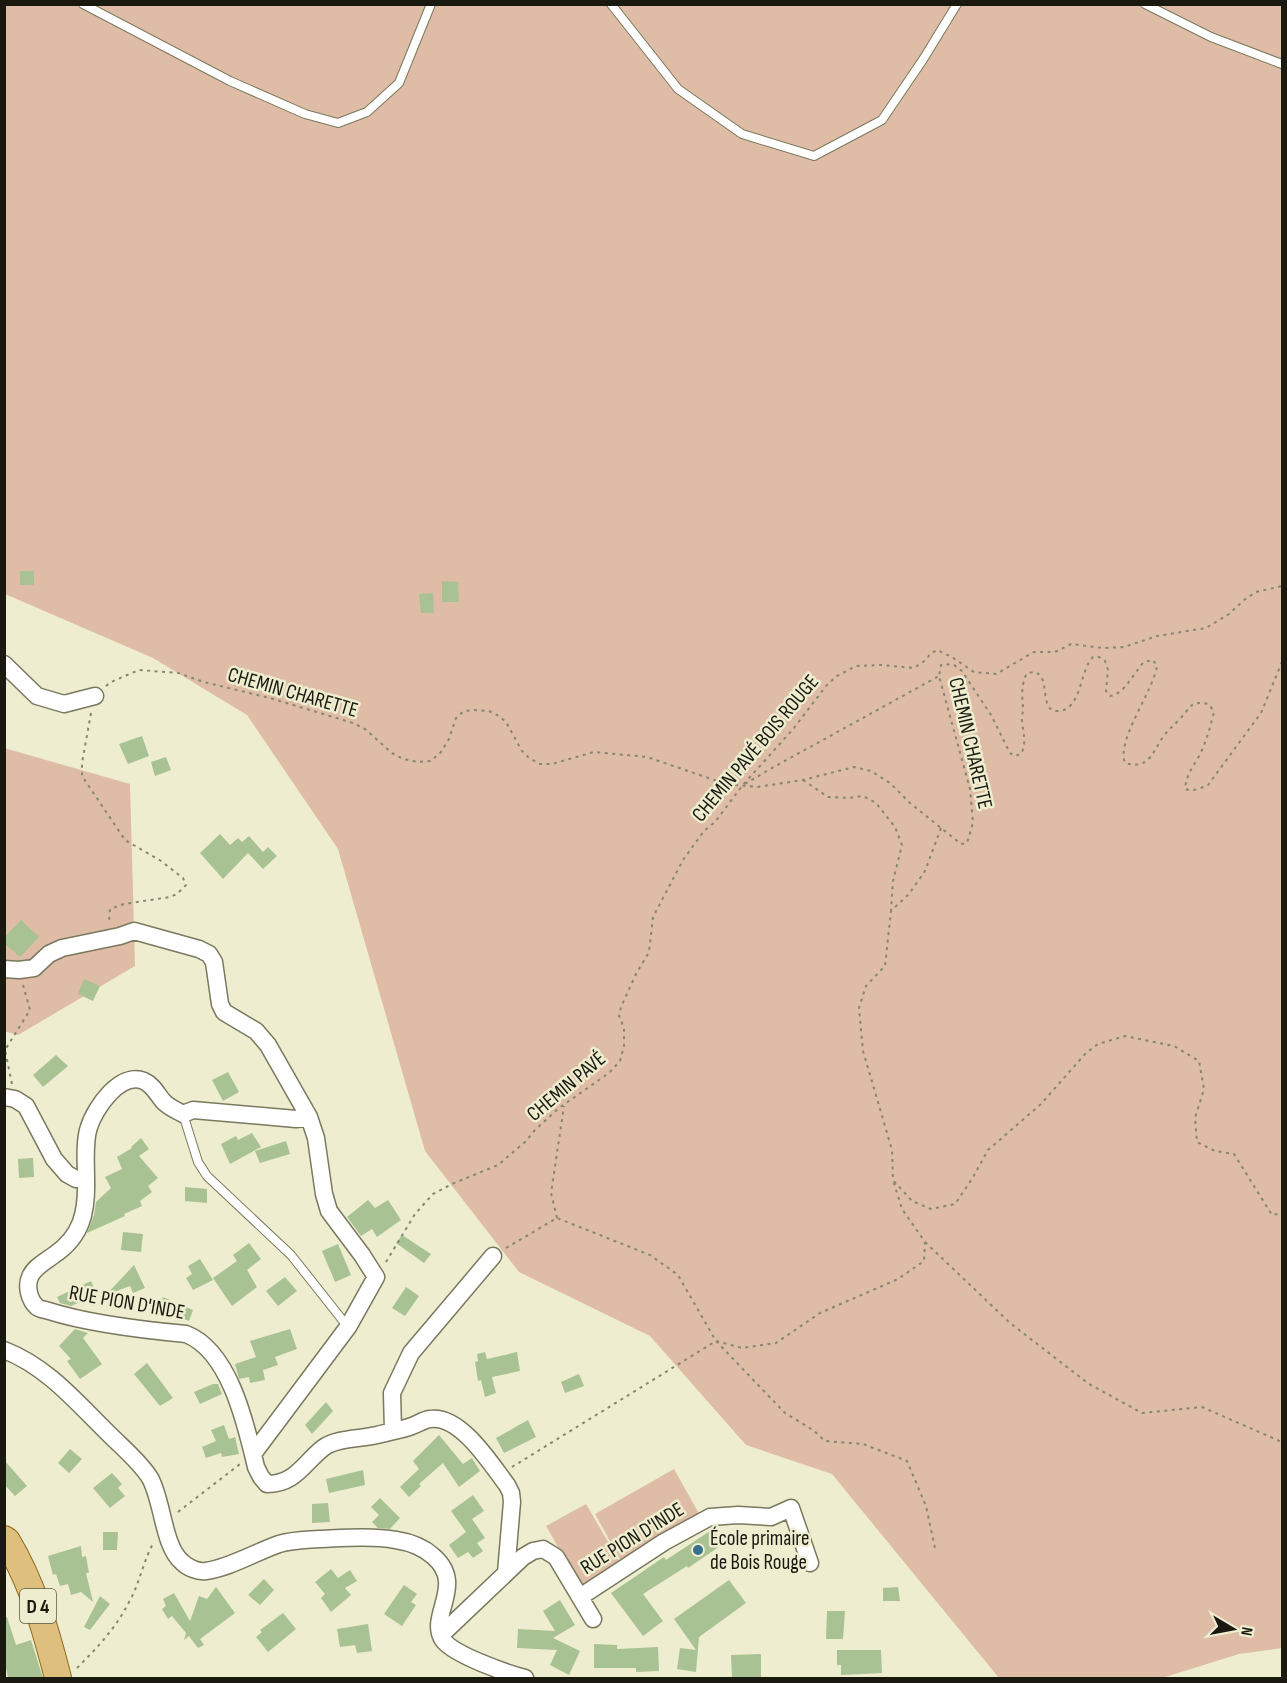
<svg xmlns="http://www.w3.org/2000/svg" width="1287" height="1683" font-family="'Sofia Sans Condensed',sans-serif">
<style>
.green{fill:#debca5}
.building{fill:#a9c293}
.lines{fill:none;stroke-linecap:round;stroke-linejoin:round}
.service-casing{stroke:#7a785e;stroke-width:10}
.minor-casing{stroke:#7a785e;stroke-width:19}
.primary-casing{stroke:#8b691e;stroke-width:28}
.path{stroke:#878672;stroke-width:2;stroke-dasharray:3 4.5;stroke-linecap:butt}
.service{stroke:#fff;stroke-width:8}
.minor{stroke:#fff;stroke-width:16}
.primary{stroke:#debf7d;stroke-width:26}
.poi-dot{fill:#39708b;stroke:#eeedd0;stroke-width:2}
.labels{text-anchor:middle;stroke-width:5;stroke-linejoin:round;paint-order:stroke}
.shield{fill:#eeedd0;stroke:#5a5949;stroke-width:1.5}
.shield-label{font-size:20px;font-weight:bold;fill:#1a190f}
.street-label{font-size:21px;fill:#1a190f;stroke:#eeedd0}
.poi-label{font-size:21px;fill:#1a190f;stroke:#eeedd0;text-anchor:start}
</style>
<rect width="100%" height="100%" fill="#eeedd0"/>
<path class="green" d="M5 5H1282V1648L1239 1654 1162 1678H999L832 1474 746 1445 650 1336 519 1272 425 1151 338 849 247 715 153 658 5 594Z
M4 748 130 784 135 966 18 1035 4 1031Z
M674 1469 702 1519 622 1563 595 1514Z
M586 1504 621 1564 581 1587 546 1526Z"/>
<path class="building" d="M20 571H34V585H20Z
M442 581 458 582 459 602H442Z
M433 593 434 613H421L419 594Z
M142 736 149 756 128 764 119 744Z
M166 757 171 770 155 776 151 762Z
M220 834 230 845 238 838 242 842 249 836 263 852 268 847 277 856 263 869 248 853 223 879 200 853Z
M21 920 39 937 20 957 4 943V938Z
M84 979 100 986 93 1001 78 994Z
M56 1055 68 1066 43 1087 33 1075Z
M228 1072 239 1092 223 1101 212 1080Z
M252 1133 261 1147 230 1164 221 1144 236 1136 238 1140Z
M141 1138 149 1149 139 1156 158 1178 148 1186 152 1192 140 1201 142 1206 124 1214 125 1216 87 1233 94 1215 96 1202 111 1188 105 1177 122 1169 117 1157 132 1148 131 1147Z
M286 1141 290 1154 260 1163 255 1151Z
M33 1158 34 1177 19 1178 18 1159Z
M185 1187 207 1189V1203L185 1201Z
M368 1200 375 1208 388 1200 401 1220 377 1237 372 1229 361 1236 347 1217Z
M123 1232 143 1234 141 1252 121 1250Z
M402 1235 431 1254 424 1263 396 1243Z
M249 1243 261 1259 247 1270 257 1287 232 1306 213 1278 237 1261 233 1255Z
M338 1244 351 1275 335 1282 322 1251Z
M200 1259 213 1280 193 1290 186 1278 192 1274 188 1266Z
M134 1265 145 1288 133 1293 130 1286 106 1295Z
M285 1277 297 1291 278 1306 266 1291Z
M91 1281 97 1295 71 1306 60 1303 57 1297Z
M406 1287 419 1296 405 1316 392 1308Z
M163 1297 193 1310 189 1321 158 1308Z
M75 1329 88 1333 83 1338 102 1364 80 1379 67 1361 71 1359 59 1346Z
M290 1329 297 1349 275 1357 278 1365 263 1370 265 1380 250 1383 249 1377 239 1379 235 1364 256 1357 250 1341Z
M485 1352 487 1359 517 1352 520 1371 492 1377 496 1393 485 1397 481 1380 478 1381 475 1362 478 1361 477 1354Z
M147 1363 173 1398 160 1406 134 1374Z
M579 1374 584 1386 565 1393 561 1382Z
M213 1384H218L222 1394 200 1404 194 1392Z
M326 1402 333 1411 312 1434 305 1425Z
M528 1420 536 1437 504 1453 496 1438Z
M224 1425 229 1439 235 1437 239 1454 222 1457 221 1453 206 1458 202 1447 216 1441 211 1430Z
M439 1435 463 1464 472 1458 480 1471 459 1487 443 1463 419 1484 421 1486 409 1497 400 1487 419 1469 413 1461Z
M70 1449 82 1459 69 1473 58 1463Z
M4 1460 27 1486 15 1496 4 1484Z
M363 1470 365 1485 329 1493 326 1479Z
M112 1473 122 1484 118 1488 125 1496 110 1508 93 1488Z
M473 1495 484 1511 472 1519 485 1538 477 1543 483 1551 473 1558 468 1552 458 1558 449 1545 466 1532 451 1511Z
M380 1498 400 1518 390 1529 378 1528 372 1522 379 1515 371 1507Z
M328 1503 330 1522 312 1523V1504Z
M713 1529 723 1544 688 1568 687 1566 643 1594 663 1621 643 1636 611 1593 664 1557 666 1560Z
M103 1532H118L117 1550H103Z
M81 1546 82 1557 86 1556 89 1573H86L93 1602 81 1592 71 1595 68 1584 60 1586 56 1574 53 1575 48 1556Z
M331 1569 338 1578 350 1570 357 1581 345 1588 351 1595 331 1612 321 1598 325 1594 315 1582Z
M264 1579 274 1590 260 1605 248 1595Z
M729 1580 746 1603 699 1637 696 1672 677 1669 680 1648 696 1650 674 1619Z
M404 1585 417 1594 411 1602 416 1605 402 1626 384 1614Z
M216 1587 235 1613 200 1639 204 1645 198 1648 189 1636 184 1640 186 1633 172 1616 168 1619 162 1609 166 1606 163 1599 174 1593 190 1621 199 1596 207 1599Z
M898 1587 900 1601H883V1588Z
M100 1596 110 1604 90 1630 84 1627Z
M560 1600 575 1625 553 1638 580 1651 569 1675 550 1665 557 1650 517 1648 518 1629 555 1631 543 1611Z
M827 1611H845L843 1639H826Z
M283 1613 296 1629 268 1652 256 1637 262 1632 260 1630Z
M7 1617 16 1645 31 1640 43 1678H8L4 1657V1618Z
M368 1624 372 1651 357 1653 355 1645 340 1647 337 1629Z
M594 1644 617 1645V1649L658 1647 659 1671 636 1672V1668H594Z
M837 1650H881L882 1673 841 1675V1665H837Z
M761 1654V1678H732L731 1655Z"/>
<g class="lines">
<defs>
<path id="service" d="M83 4 230 81 305 114 338 123 367 112 399 83 431 4
M611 4 678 89 742 134 814 156 882 120 924 58 957 4
M1145 4 1211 37 1282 64
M183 1114 198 1162 207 1176 291 1255 348 1327"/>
<path id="minor" d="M4 664 37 696 64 704 95 696
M4 969 19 970 34 968 49 954 62 948 120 936 134 931 199 949 209 954 214 962 220 1004 224 1012 256 1031 268 1045 309 1117 316 1138 324 1194 329 1211 362 1255 376 1277 348 1327 253 1454
M4 1097 15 1099 26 1106 54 1159 67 1174 76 1179H86C87 1212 82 1236 54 1255 46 1261 34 1267 30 1277 26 1286 29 1300 37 1307 39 1309 46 1310 49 1311 90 1324 143 1330 186 1334 230 1351 246 1425 256 1467L261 1477 267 1484C295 1484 303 1464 323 1448 336 1438 361 1439 377 1435 388 1432 401 1430 412 1426 418 1424 423 1420 430 1419 460 1414 491 1464 507 1485L511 1493 512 1502 506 1573
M86 1179C86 1164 84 1141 89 1127 95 1108 120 1071 144 1081 153 1085 157 1094 163 1101 168 1107 176 1110 183 1114L193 1110 296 1119 309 1117
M4 1350C48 1367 77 1403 110 1435 123 1448 140 1462 150 1478 163 1501 163 1546 182 1562 188 1568 198 1572 206 1571 229 1568 256 1552 279 1544 292 1540 306 1540 319 1539 345 1538 371 1536 396 1540 409 1542 423 1547 433 1556 467 1585 427 1616 443 1640 454 1655 506 1673 525 1678
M393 1431 392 1393 411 1353 493 1256
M580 1597 664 1542 710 1517 738 1515 771 1517 791 1508 810 1563
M441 1635 523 1557 533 1551 543 1549 556 1557 593 1619"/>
<path id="primary" d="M4 1539 7 1541C33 1584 46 1631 58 1678"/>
</defs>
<use href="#service" class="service-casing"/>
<use href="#minor" class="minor-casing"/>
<use href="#primary" class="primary-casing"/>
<path class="path" d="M106 686 111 682 139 670 178 673 204 682 270 698 353 723 365 729 392 753 403 759 418 762 431 761 441 752 449 739 456 718 464 711 474 710 489 711 499 716 506 722 522 751 529 758 540 764H552L594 752 647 757 726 784 757 787 803 780 854 767 871 771 890 783 910 803 961 844 967 843 973 823 970 789 939 676 941 665 944 664 954 665 962 671 991 715 1010 753 1015 756 1021 754C1027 743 1023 733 1022 721 1021 716 1024 711 1023 707 1022 695 1021 684 1027 673L1034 672C1037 673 1040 674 1041 677 1048 686 1041 713 1059 711 1082 709 1080 669 1093 657H1099L1105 661 1108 670 1106 691 1110 696C1125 694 1134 672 1144 662L1153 660 1157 666C1153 692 1116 740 1125 763 1149 770 1152 753 1163 737 1168 730 1173 726 1179 720 1191 708 1189 700 1209 704L1214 712C1210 728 1206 743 1198 758 1192 768 1186 776 1185 789 1193 792 1201 788 1208 785L1261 713 1282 662
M91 713 82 763V776L125 840 161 861 183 878 186 885 177 894 170 897 124 904 110 909 109 922
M803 780 828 797 849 798 863 796 876 803 895 827 902 845 893 881 891 910
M745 784 772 768 939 676
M941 828 925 871 909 894 891 911 885 966 866 986 859 1008 863 1051 892 1150 893 1180 912 1201 931 1209 955 1204 972 1179 988 1150 1041 1104 1086 1053 1098 1044 1125 1036 1174 1046 1199 1061 1204 1089 1195 1118 1197 1142 1215 1151 1234 1154 1272 1215 1282 1213
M12 1084 5 1050 30 1010 23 985
M557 1218 551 1193 564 1106
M925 1242 1010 1323 1089 1384 1142 1413 1202 1407 1282 1442
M506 1248 557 1218 650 1255 678 1275 716 1341 785 1413 813 1430 825 1441 863 1444 907 1461 926 1506 935 1548
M386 1262 415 1214 433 1194 452 1184 498 1165 525 1142 535 1130 559 1108 609 1073 620 1061 624 1046V1028L619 1016 621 1007 636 974 649 952 653 917 683 860 704 831 715 822 742 786 794 728 826 686 837 676 856 666 881 665 914 668 926 660 930 654 937 650 952 657 974 672 996 674 1034 652H1055L1071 644 1103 648 1124 647 1157 636 1206 628 1229 614 1244 600 1256 592 1282 586
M512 1467 716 1341 742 1348 776 1343 820 1313 898 1279 924 1261 925 1242 902 1209 893 1180
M178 1512 240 1464
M77 1668C97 1648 116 1628 129 1602 140 1583 143 1561 154 1542"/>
<use href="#service" class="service"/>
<use href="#minor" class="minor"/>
<use href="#primary" class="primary"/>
</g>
<circle class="poi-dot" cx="698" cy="1550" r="6"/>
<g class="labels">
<rect class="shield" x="20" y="1589" width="36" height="34" rx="4.5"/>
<g class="shield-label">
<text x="38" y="1613">D 4</text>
</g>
<g class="street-label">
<text transform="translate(293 692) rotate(16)" y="7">CHEMIN CHARETTE</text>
<text transform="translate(971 743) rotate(77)" y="7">CHEMIN CHARETTE</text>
<text transform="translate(755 748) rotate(-50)" y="7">CHEMIN PAVÉ BOIS ROUGE</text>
<text transform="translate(566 1086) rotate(-40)" y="7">CHEMIN PAVÉ</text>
<text transform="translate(127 1302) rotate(10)" y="7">RUE PION D'INDE</text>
<text transform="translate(632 1538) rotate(-32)" y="7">RUE PION D'INDE</text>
</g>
<g class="poi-label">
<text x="710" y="1545">École primaire<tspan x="710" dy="24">de Bois Rouge</tspan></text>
</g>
</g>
<rect width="1287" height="1683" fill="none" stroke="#1a190f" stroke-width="12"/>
<g transform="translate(1233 1629) rotate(100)" stroke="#eeedd0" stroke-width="4.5" paint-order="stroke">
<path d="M0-4.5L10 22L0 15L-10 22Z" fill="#1a190f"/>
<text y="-9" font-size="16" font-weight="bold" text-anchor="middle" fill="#1a190f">N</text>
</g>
</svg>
